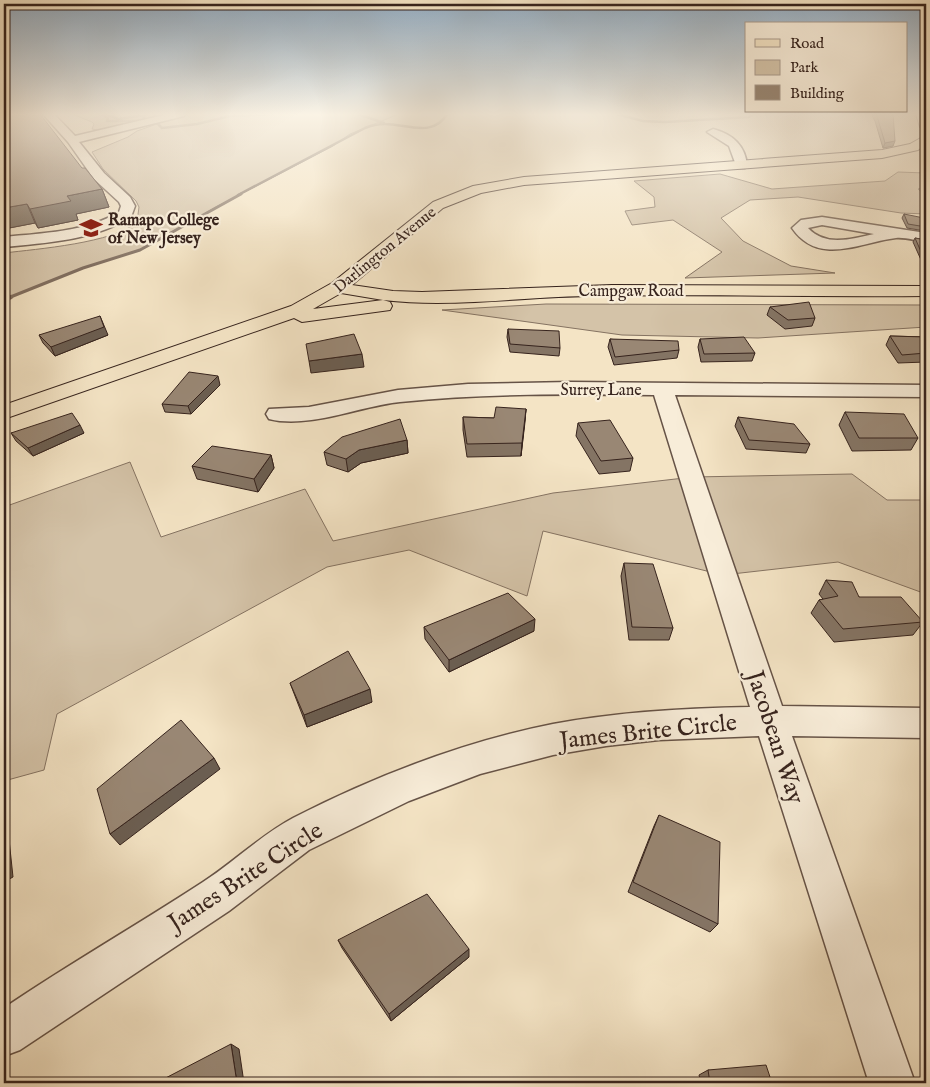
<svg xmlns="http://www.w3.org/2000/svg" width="930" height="1087" font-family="'IM FELL English',serif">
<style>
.green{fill:#d4c3a8;stroke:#857362}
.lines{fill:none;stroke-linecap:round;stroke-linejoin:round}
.stream-far2{stroke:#816f60;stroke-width:2.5}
.stream-far1{stroke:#816f60;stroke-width:3}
.stream{stroke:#816f60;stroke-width:4.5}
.minor-casing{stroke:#665347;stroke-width:3}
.major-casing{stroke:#36231d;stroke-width:2}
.minor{fill:#f8edd9;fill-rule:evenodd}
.major{fill:#f4e4c5;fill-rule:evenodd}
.wall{fill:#847464;stroke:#36231d}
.shaded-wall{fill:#6b5e51;stroke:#36231d}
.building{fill:#998774;stroke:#36231d}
.labels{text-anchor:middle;stroke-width:4.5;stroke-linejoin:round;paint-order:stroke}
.far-poi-label{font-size:16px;font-weight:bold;fill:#36231d;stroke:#f8edd9;text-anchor:start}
.far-street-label{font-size:16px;fill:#36231d;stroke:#f8edd9}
.near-street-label{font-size:24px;fill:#36231d;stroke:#f8edd9}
</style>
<rect width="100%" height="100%" fill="#f4e4c5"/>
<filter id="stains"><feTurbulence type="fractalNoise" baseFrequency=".004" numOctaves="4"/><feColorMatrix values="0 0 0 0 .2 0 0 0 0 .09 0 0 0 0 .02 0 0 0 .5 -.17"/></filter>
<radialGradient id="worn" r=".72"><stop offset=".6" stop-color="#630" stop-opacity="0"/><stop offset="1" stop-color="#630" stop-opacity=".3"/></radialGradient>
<path class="green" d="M72 114H174L97 130 92 129 94 124 92 122Z
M185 114H399L350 134 333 146 216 207 140 250 83 268 4 300V253C37 249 114 243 137 222L139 207 136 201 103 169 92 152 128 137 137 131Z
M898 172 926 173V188L918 189 926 195V214L901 213 798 197 750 200 721 218 743 241 791 266 835 273 685 278 722 252 673 220 632 225 625 211 655 207 654 197 634 181 720 174 772 189 885 181Z
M546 304 926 305V327L758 338 622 335 442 310Z
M130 462 161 537 305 489 333 541 553 493 693 477 852 474 887 500H926V594L838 562 723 575 543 531 527 596 409 550 327 567 57 714 44 770 4 781V507Z"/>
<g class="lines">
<path class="stream-far2" d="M101 114 108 118 107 121H141
M110 114 108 115 118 119 145 115 142 121
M358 114 384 123
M617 114 643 121 665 122 749 117 753 114
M157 123 162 128 197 124 230 116 272 114
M238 195 365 128C372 125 378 124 385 124 407 124 433 138 447 114"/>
<path class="stream-far1" d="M8 298 83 268 140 250 241 194"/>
<path class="stream" d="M4 300 11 297"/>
<defs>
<path id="minor" d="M43 114H54L75 136 168 114H185L184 116 79 142 104 173 130 197 135 206 131 217C95 240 46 243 4 247V237C42 233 86 232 119 212L121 206 119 202 94 179 68 142Z
M713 129C732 134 745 145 747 165L745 168H737L729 146 707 132Z
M822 217 926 233V242C917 241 905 237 896 238 860 242 819 267 792 228L801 220ZM822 225 874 234C851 239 826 247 808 228Z
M570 382 926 385V397L675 395 782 706 926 708V738L792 736 915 1083H869L759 736 659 740 606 746 553 755 480 774 409 801 309 850 229 911 20 1050 4 1056V1008C69 964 137 925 203 882 234 862 261 835 293 818 375 776 463 742 553 724 618 712 684 708 750 707L654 395C570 394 485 393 400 402 360 406 309 429 269 419L266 414 269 409 309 407 398 390 468 384Z"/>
<path id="major" d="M916 114H926V130L920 127Z
M926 135V144L918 150 882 158 524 185 481 193 443 208 352 285 393 291 422 292 612 285 926 286V296C814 297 701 294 588 296 520 297 451 308 383 300L390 302 392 306 390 310 302 322 294 318 4 419V405L291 306 332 283 433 202 473 186 524 177 882 150 910 144ZM341 293 383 300 313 309Z"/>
</defs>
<use href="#minor" class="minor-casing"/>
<use href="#major" class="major-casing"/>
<use href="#minor" class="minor"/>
<use href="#major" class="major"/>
</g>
<path class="wall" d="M4 114 82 168 102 189 109 207 76 214 78 220 38 228 35 223 4 229Z
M871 114H893V146L883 148 875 121Z
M904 214 926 225 925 231 907 228 902 218Z
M915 238 926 240V271L913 242Z
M770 307 815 318 812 326 785 329 767 315Z
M508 329 560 348 559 356 510 352 507 337Z
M39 335H108L55 356 43 343Z
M890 336 926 337V362L898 363 886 345Z
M610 339 679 350 677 358 614 365 608 347Z
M700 339 755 353 752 361 701 362 698 347Z
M220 385 191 414 165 412 162 404Z
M526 409 521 456 467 457 463 430V417L494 418Z
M845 412 918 438 911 450 852 451 839 425Z
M738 417 810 444 806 453 746 449 735 426Z
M578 423 633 458 630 471 599 474 576 436Z
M11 433H84L33 456 16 441Z
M407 440 408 453 361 463 348 472 327 465 324 452Z
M271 455 274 468 258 492 197 479 192 466Z
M624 563 673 628 669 640H629L621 576Z
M826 580 859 597 923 622 913 635 834 642 811 613 819 600 823 599 819 594Z
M424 627 534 631 449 672 425 639Z
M290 683 372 702 307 727 295 696Z
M659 815 718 924 710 932 628 892 654 826Z
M926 828V840L923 830Z
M338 940 469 957 391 1021 342 948Z
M708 1070 772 1083H701L699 1075Z"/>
<path class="shaded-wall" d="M895 141 893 146 883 148 885 143Z
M102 189 109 207 76 214 78 220 38 228 30 209 67 196Z
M27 204 35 223 4 229V208Z
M100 316 108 335 55 356 51 347Z
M362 354 364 367 311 373 309 361Z
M218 376 220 385 191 414 188 406Z
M526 409 525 422 521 456 522 443Z
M80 425 84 433 33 456 28 448Z
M407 440 408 453 361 463 348 472 346 459 359 450Z
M271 455 274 468 258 492 254 479Z
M535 619 534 631 449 672V660Z
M370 689 372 702 307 727 304 715Z
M214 758 220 769 120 845 110 834Z
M4 826 8 830 13 877 4 882Z
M469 949V957L391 1021 389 1014Z
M231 1044 239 1049 244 1083H237Z"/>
<path class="building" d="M4 114H40L82 168H85L102 189 67 196 71 201 30 209 27 204 4 208Z
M876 114H893L895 141 885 143 877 116Z
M904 214 924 218 926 227 908 224Z
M915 238 926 240V263Z
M809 302 815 318 788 320 770 307Z
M100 316 104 327 51 347 39 335Z
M508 329 559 331 560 348 510 344Z
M354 334 362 354 309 361 306 344Z
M890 336 926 337V353L902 355Z
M744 337 755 353 704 354 700 339Z
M610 339 678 341 679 350 615 357Z
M189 372 218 376 188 406 162 404Z
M496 407 526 409 522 443 467 444 463 417 494 418Z
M845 412 904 414 918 438H859Z
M72 413 80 425 28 448 11 433Z
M738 417 794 424 810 444 749 440Z
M400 419 407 440 359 450 346 459 324 452 342 437Z
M610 420 633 458 601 461 578 423Z
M212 446 271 455 254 479 192 466Z
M624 563 653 564 673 628 632 627Z
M826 580 852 582 859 597H901L923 622 843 629 819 600 838 596Z
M508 593 535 619 449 660 424 627Z
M348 651 370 689 304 715 290 683Z
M181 720 214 758 110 834 97 789Z
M659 815 720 842 718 924 633 882Z
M427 894 469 949 389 1014 338 940Z
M231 1044 237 1083H156Z
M766 1065 772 1083H710L708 1070Z"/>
<linearGradient id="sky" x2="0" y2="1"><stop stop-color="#93adc3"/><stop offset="0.43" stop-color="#faf3e5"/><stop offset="1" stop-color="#faf3e5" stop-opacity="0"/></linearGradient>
<rect width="930" height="266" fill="url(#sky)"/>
<defs>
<symbol id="university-bare" viewBox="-9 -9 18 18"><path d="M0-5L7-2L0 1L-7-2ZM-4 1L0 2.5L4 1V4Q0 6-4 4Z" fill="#8f2418" stroke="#f8edd9" stroke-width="2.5" paint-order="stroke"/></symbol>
</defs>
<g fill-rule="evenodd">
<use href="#university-bare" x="75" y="212" width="32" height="32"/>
</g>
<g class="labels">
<g class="far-poi-label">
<text x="108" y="225">Ramapo College<tspan x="108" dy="18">of New Jersey</tspan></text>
</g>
<g class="far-street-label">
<text transform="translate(384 249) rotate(-39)" y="6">Darlington Avenue</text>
<text x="631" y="296">Campgaw Road</text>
<text x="601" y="395">Surrey Lane</text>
</g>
<g class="near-street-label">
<text transform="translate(648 731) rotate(-6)" y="8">James Brite Circle</text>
<text transform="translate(776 737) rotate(72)" y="8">Jacobean Way</text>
<text transform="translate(245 876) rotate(-33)" y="8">James Brite Circle</text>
</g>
</g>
<rect width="930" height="1087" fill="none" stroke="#f4e4c5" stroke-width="20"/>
<rect x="5" y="5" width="920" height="1077" fill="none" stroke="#36231d" stroke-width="2.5"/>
<rect x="10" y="10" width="910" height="1067" fill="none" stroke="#36231d"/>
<rect x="745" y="22" width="162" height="90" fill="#f8edd9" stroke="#aa9c8e"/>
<rect x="755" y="39" width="25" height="8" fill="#f4e4c5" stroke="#aa9c8e"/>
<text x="790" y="48" font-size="15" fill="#36231d">Road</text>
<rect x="755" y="60" width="25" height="15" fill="#d4c3a8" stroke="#aa9c8e"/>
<text x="790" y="72" font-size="15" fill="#36231d">Park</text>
<rect x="755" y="85" width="25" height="15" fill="#998774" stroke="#aa9c8e"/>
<text x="790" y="98" font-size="15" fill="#36231d">Building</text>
<rect width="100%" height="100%" filter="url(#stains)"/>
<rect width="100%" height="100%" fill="url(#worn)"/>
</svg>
